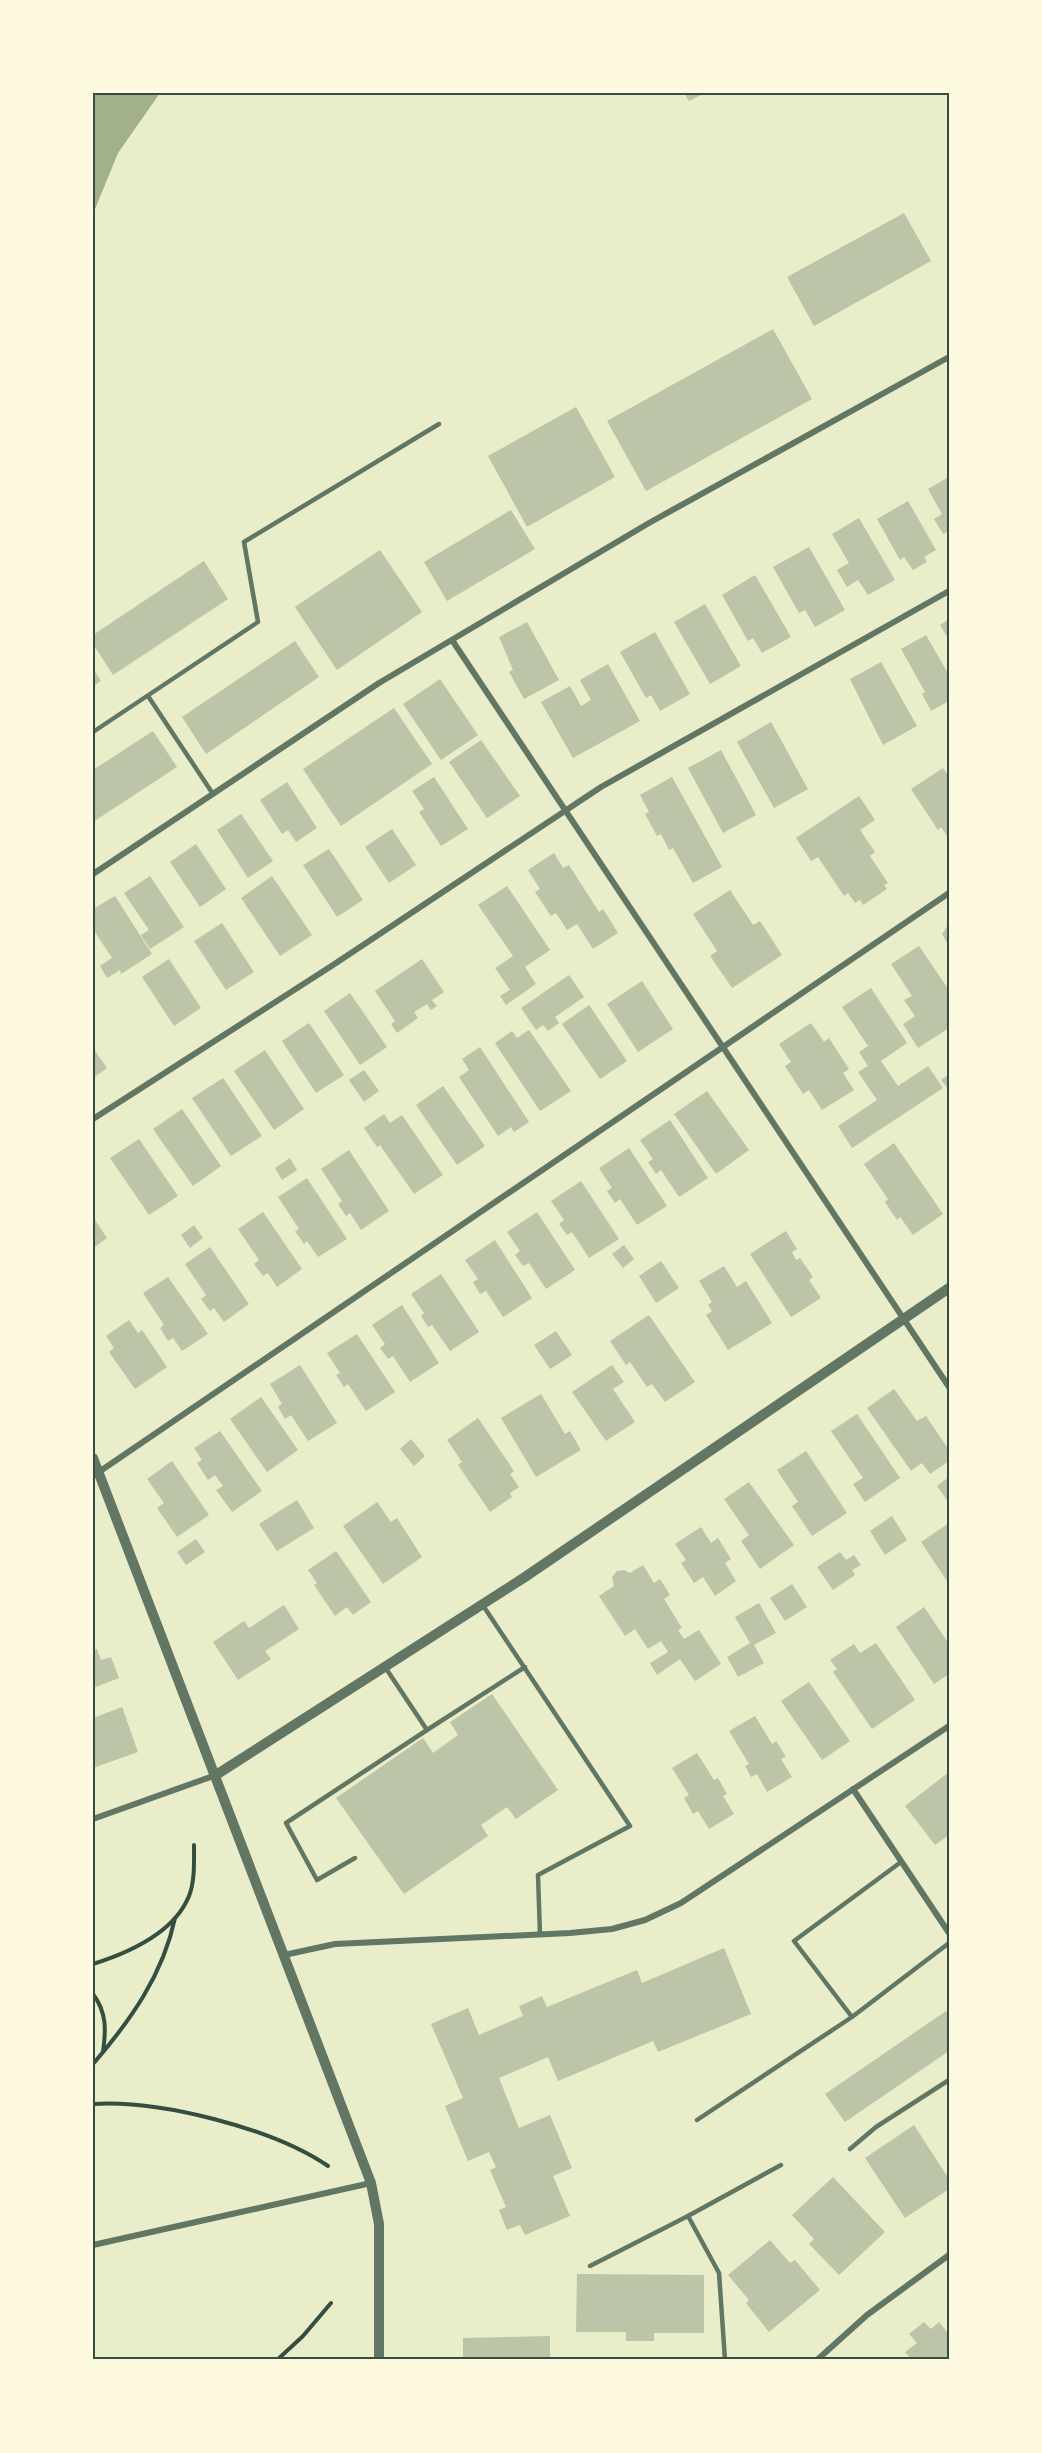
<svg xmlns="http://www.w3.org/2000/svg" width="1042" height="2453" font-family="Figtree,sans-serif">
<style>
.water{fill:#a3b18a}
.building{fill:#bcc5a7}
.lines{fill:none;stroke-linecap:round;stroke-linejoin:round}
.path{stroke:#344e41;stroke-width:4}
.service{stroke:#617663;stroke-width:4.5}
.minor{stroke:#617663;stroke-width:6}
.tertiary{stroke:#617663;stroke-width:10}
.neatline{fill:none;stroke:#344e41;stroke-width:2}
</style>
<rect width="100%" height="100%" fill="#e9edc9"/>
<path class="water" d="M93 93H160L118 153 93 214Z"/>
<path class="building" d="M684 93H705L689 101Z
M904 213 931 261 814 326 787 277Z
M773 329 812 399 646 491 607 421Z
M576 407 615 477 527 527 488 456Z
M949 477V535L947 532 943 534 934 519 942 514 928 489Z
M908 501 936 550 924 557 927 562 913 570 904 557 900 560 877 519Z
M511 510 535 549 447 601 424 562Z
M859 518 895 580 868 595 858 580 847 587 837 570 849 563 832 534Z
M809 547 845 610 815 627 805 610 799 613 773 567Z
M380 550 422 612 337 670 295 607Z
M204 561 228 599 113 675 93 644V635Z
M755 575 791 637 762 653 753 638 748 641 722 595Z
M705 604 741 666 710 684 674 622Z
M949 619V640L940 625Z
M527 622 559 680 524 699 509 672 513 670 499 637Z
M655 632 690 694 660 711 651 695 646 698 620 652Z
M926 635 949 675V701L931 711 922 694 925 692 901 649Z
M295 641 319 677 206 754 182 717Z
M881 662 917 726 883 745 850 679Z
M608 664 640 721 573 758 541 702 570 686 581 706 591 700 580 680Z
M93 669 101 681 93 686Z
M440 679 478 735 441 760 403 704Z
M394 708 432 764 341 826 303 769Z
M771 722 808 789 774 808 737 742Z
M153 731 177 767 93 822V770Z
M481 740 520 796 487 818 449 762Z
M721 750 756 815 723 833 688 768Z
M943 768 949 777V839L941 827 938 830 911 789Z
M434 777 468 829 441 846 419 812 424 809 412 791Z
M672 777 722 867 693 883 673 848 669 850 661 834 657 836 645 814 649 812 640 795Z
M287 782 317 828 296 842 288 830 282 834 260 800Z
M859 796 875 820 860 830 875 852 870 856 888 883 884 885 887 889 863 905 860 900 855 903 848 893 844 896 818 857 811 861 796 838Z
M241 814 273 861 248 878 217 830Z
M392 829 416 865 389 883 365 847Z
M196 844 226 889 200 907 170 862Z
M329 849 363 900 337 917 303 865Z
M554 853 563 868 569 865 599 912 603 909 618 933 593 949 577 924 567 930 556 913 551 916 535 892 540 889 528 870Z
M150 876 184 927 150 949 141 935 149 930 124 893Z
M272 876 312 935 280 956 241 898Z
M507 886 550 950 525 967 536 984 506 1005 500 996 510 990 495 968 513 956 478 905Z
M730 890 753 925 760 921 782 955 732 988 710 956 717 951 693 914Z
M115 896 152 954 121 974 120 970 107 978 100 966 112 958 93 929V909Z
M222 923 254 972 226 990 194 941Z
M949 923V946L942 934Z
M919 946 949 990V1028L918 1048 903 1024 915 1016 904 1000 912 996 891 964Z
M169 959 201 1008 174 1026 142 977Z
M422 959 444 992 432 1000 437 1006 431 1010 427 1004 414 1012 418 1018 397 1033 391 1024 395 1021 375 991Z
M569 975 584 997 555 1017 559 1023 548 1031 543 1025 536 1030 521 1008Z
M642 981 673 1029 638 1052 607 1004Z
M871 988 907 1043 881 1061 898 1086 928 1066 943 1088 852 1148 838 1126 877 1100 858 1072 868 1066 859 1052 868 1046 842 1007Z
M350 993 387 1047 360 1065 324 1011Z
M589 1005 627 1061 600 1079 562 1024Z
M309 1023 344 1075 316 1093 282 1041Z
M811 1023 824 1042 829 1038 849 1069 843 1073 854 1090 822 1110 809 1090 803 1094 785 1066 791 1062 779 1044Z
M529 1030 571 1091 540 1111 495 1043 512 1031 517 1038Z
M480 1047 529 1122 514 1132 511 1127 498 1136 459 1077 469 1070 462 1059Z
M93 1048 107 1068 93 1078Z
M265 1050 304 1109 274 1130 234 1071Z
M364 1070 379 1091 364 1102 349 1080Z
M949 1074V1090L941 1080Z
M223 1078 262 1136 231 1156 192 1098Z
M443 1086 485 1146 457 1165 416 1105Z
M707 1091 749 1150 716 1174 674 1114Z
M182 1109 221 1166 193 1186 153 1129Z
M384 1114 390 1123 402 1115 443 1175 414 1194 380 1145 377 1147 364 1128Z
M670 1120 708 1178 679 1197 661 1170 656 1174 648 1162 653 1159 640 1140Z
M139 1139 178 1196 149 1215 110 1158Z
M894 1143 943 1214 913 1235 900 1217 897 1220 885 1202 888 1199 864 1164Z
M629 1148 667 1206 637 1225 620 1199 615 1203 607 1191 612 1188 599 1168Z
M349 1150 389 1211 361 1230 350 1213 346 1216 338 1204 342 1201 321 1169Z
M290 1158 297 1170 282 1180 275 1168Z
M307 1178 347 1239 318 1257 307 1241 304 1244 295 1231 299 1229 278 1197Z
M581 1181 619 1239 589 1258 572 1232 567 1235 559 1224 564 1220 551 1201Z
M263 1212 302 1269 277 1287 268 1273 263 1276 254 1264 259 1260 238 1229Z
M537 1212 575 1270 546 1289 529 1263 523 1266 515 1255 520 1251 507 1232Z
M93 1217 107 1238 93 1248Z
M194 1225 203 1238 190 1248 181 1235Z
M786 1231 797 1249 792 1252 796 1260 800 1258 813 1277 809 1280 821 1298 791 1317 750 1254Z
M495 1240 532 1298 503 1317 486 1291 480 1294 473 1282 478 1279 465 1260Z
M624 1245 634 1259 623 1268 612 1254Z
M210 1247 249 1304 224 1322 214 1308 210 1311 201 1299 206 1295 185 1264Z
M661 1261 679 1288 656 1303 639 1276Z
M724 1266 737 1287 746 1281 772 1323 728 1350 706 1315 712 1311 708 1305 712 1302 699 1281Z
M441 1274 479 1332 450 1351 432 1325 428 1327 421 1316 424 1313 411 1294Z
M168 1277 208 1334 182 1351 173 1338 168 1341 160 1328 164 1325 143 1293Z
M402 1305 439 1363 410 1382 393 1356 388 1359 380 1348 385 1344 372 1325Z
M649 1315 695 1382 665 1402 652 1384 647 1387 630 1362 626 1365 610 1341Z
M129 1320 138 1333 142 1330 167 1367 135 1389 109 1352 114 1348 106 1336Z
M556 1331 572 1355 550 1369 534 1345Z
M357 1334 395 1392 366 1411 348 1384 344 1387 336 1375 340 1373 327 1353Z
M300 1365 337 1423 308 1441 291 1415 285 1419 278 1407 282 1404 270 1384Z
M612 1365 624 1382 613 1389 635 1422 606 1441 572 1392Z
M894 1389 917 1421 926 1416 949 1450V1461L930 1474 922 1463 911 1471 867 1408Z
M541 1394 565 1434 570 1431 581 1450 536 1477 501 1418Z
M261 1397 298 1450 267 1472 230 1419Z
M857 1414 900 1478 865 1502 853 1484 863 1478 831 1431Z
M478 1418 514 1471 510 1474 519 1487 510 1493 512 1497 490 1512 458 1465 462 1462 447 1440Z
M220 1431 262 1491 232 1512 216 1490 223 1486 215 1475 208 1480 197 1463 202 1460 194 1448Z
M411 1439 425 1456 414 1466 400 1449Z
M806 1451 847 1513 812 1536 792 1506 798 1502 777 1470Z
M172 1461 209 1515 177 1537 157 1508 164 1503 147 1479Z
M949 1477V1503L937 1486Z
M749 1482 794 1545 760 1569 741 1541 749 1535 724 1499Z
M297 1500 314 1528 277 1551 259 1524Z
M377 1502 391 1522 397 1518 422 1557 383 1584 343 1526Z
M892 1516 907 1540 885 1555 870 1531Z
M949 1523V1584L921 1542Z
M701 1527 711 1543 718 1538 731 1559 725 1563 736 1581 715 1596 703 1577 694 1583 681 1563 686 1560 675 1544Z
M196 1539 205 1552 186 1565 177 1552Z
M336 1551 371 1602 353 1615 347 1607 335 1616 314 1585 317 1583 308 1570Z
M840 1552 846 1560 854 1555 861 1565 852 1570 855 1575 833 1590 817 1567Z
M643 1565 654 1583 660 1579 670 1595 664 1599 682 1628 678 1630 684 1639 699 1630 721 1664 695 1681 680 1659 657 1675 650 1663 668 1652 661 1641 648 1649 635 1629 625 1636 599 1596 614 1586 612 1577 617 1571 624 1570 630 1573Z
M792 1584 807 1607 785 1621 770 1598Z
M759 1603 776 1633 754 1645 764 1663 738 1677 727 1657 750 1643 735 1617Z
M284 1605 299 1629 265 1651 271 1659 238 1680 213 1642 244 1621 249 1628Z
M924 1607 949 1644V1674L934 1684 896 1627Z
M876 1643 915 1700 872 1729 833 1672 837 1669 830 1660 854 1644 860 1653Z
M97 1649 101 1660 111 1657 119 1678 93 1688V1650Z
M809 1682 850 1741 822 1760 781 1701Z
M492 1694 558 1790 516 1819 507 1807 481 1825 488 1836 404 1894 336 1798 423 1738 433 1753 458 1735 450 1722Z
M122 1707 138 1752 93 1768V1718Z
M755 1716 772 1744 776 1741 786 1757 781 1759 792 1777 767 1792 757 1774 751 1777 745 1766 749 1764 729 1731Z
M697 1753 714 1780 718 1778 727 1794 723 1796 734 1814 709 1829 698 1811 693 1814 684 1798 689 1795 672 1768Z
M949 1772V1835L935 1845 905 1806Z
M724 1948 751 2014 658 2052 653 2041 558 2081 548 2057 499 2078 519 2128 550 2115 572 2168 553 2176 570 2216 525 2235 520 2225 507 2230 499 2210 506 2207 490 2170 496 2167 489 2152 468 2161 445 2106 463 2098 431 2024 468 2008 479 2035 523 2016 519 2006 542 1996 547 2007 637 1970 642 1983Z
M946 2011 949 2015V2051L845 2122 825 2094Z
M914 2125 949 2179V2189L905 2218 865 2158Z
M833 2177 885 2232 839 2275 809 2244 814 2239 792 2215Z
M770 2240 790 2263 795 2260 820 2290 769 2332 746 2303 749 2300 728 2275Z
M577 2274 704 2275V2333H654V2341H626V2332H576Z
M924 2322 931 2329 939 2322 949 2334V2360H912L905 2352 917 2343 909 2334Z
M550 2336V2360H463V2338Z"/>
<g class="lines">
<path class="path" d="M93 1964C128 1953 174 1933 189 1896 195 1881 194 1861 194 1845
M93 1994C107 2013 106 2030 103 2052
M93 2064C130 2021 163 1975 175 1918
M93 2104C160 2100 272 2128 328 2166
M277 2360 303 2336 331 2303"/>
<path class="service" d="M148 696 213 794
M93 732 258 622 244 542 439 424
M482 1604 630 1826 538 1875 540 1935
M427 1730 525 1667
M355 1858 317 1880 286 1823 427 1730 385 1667
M852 2017 949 1943
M697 2120 852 2017 794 1941 901 1862
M850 2149 876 2127 949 2080
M590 2266 688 2216
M725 2360 719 2273 688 2216 781 2165"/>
<path class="minor" d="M452 640 949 1387
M93 874 379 683 649 523 949 357
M93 1119 333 965 601 787 949 591
M93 1476 949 893
M853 1789 949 1933
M93 1819 216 1775
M284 1955 335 1944 570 1933 612 1929 645 1920 681 1903 949 1726
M93 2245 371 2183
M817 2360 867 2315 949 2255"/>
<path class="tertiary" d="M93 1458 371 2183 379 2224V2360
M216 1775 525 1577 949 1288"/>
</g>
<rect width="1042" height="2453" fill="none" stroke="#fefae0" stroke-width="189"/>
<rect x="94" y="94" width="854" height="2264" class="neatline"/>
</svg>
